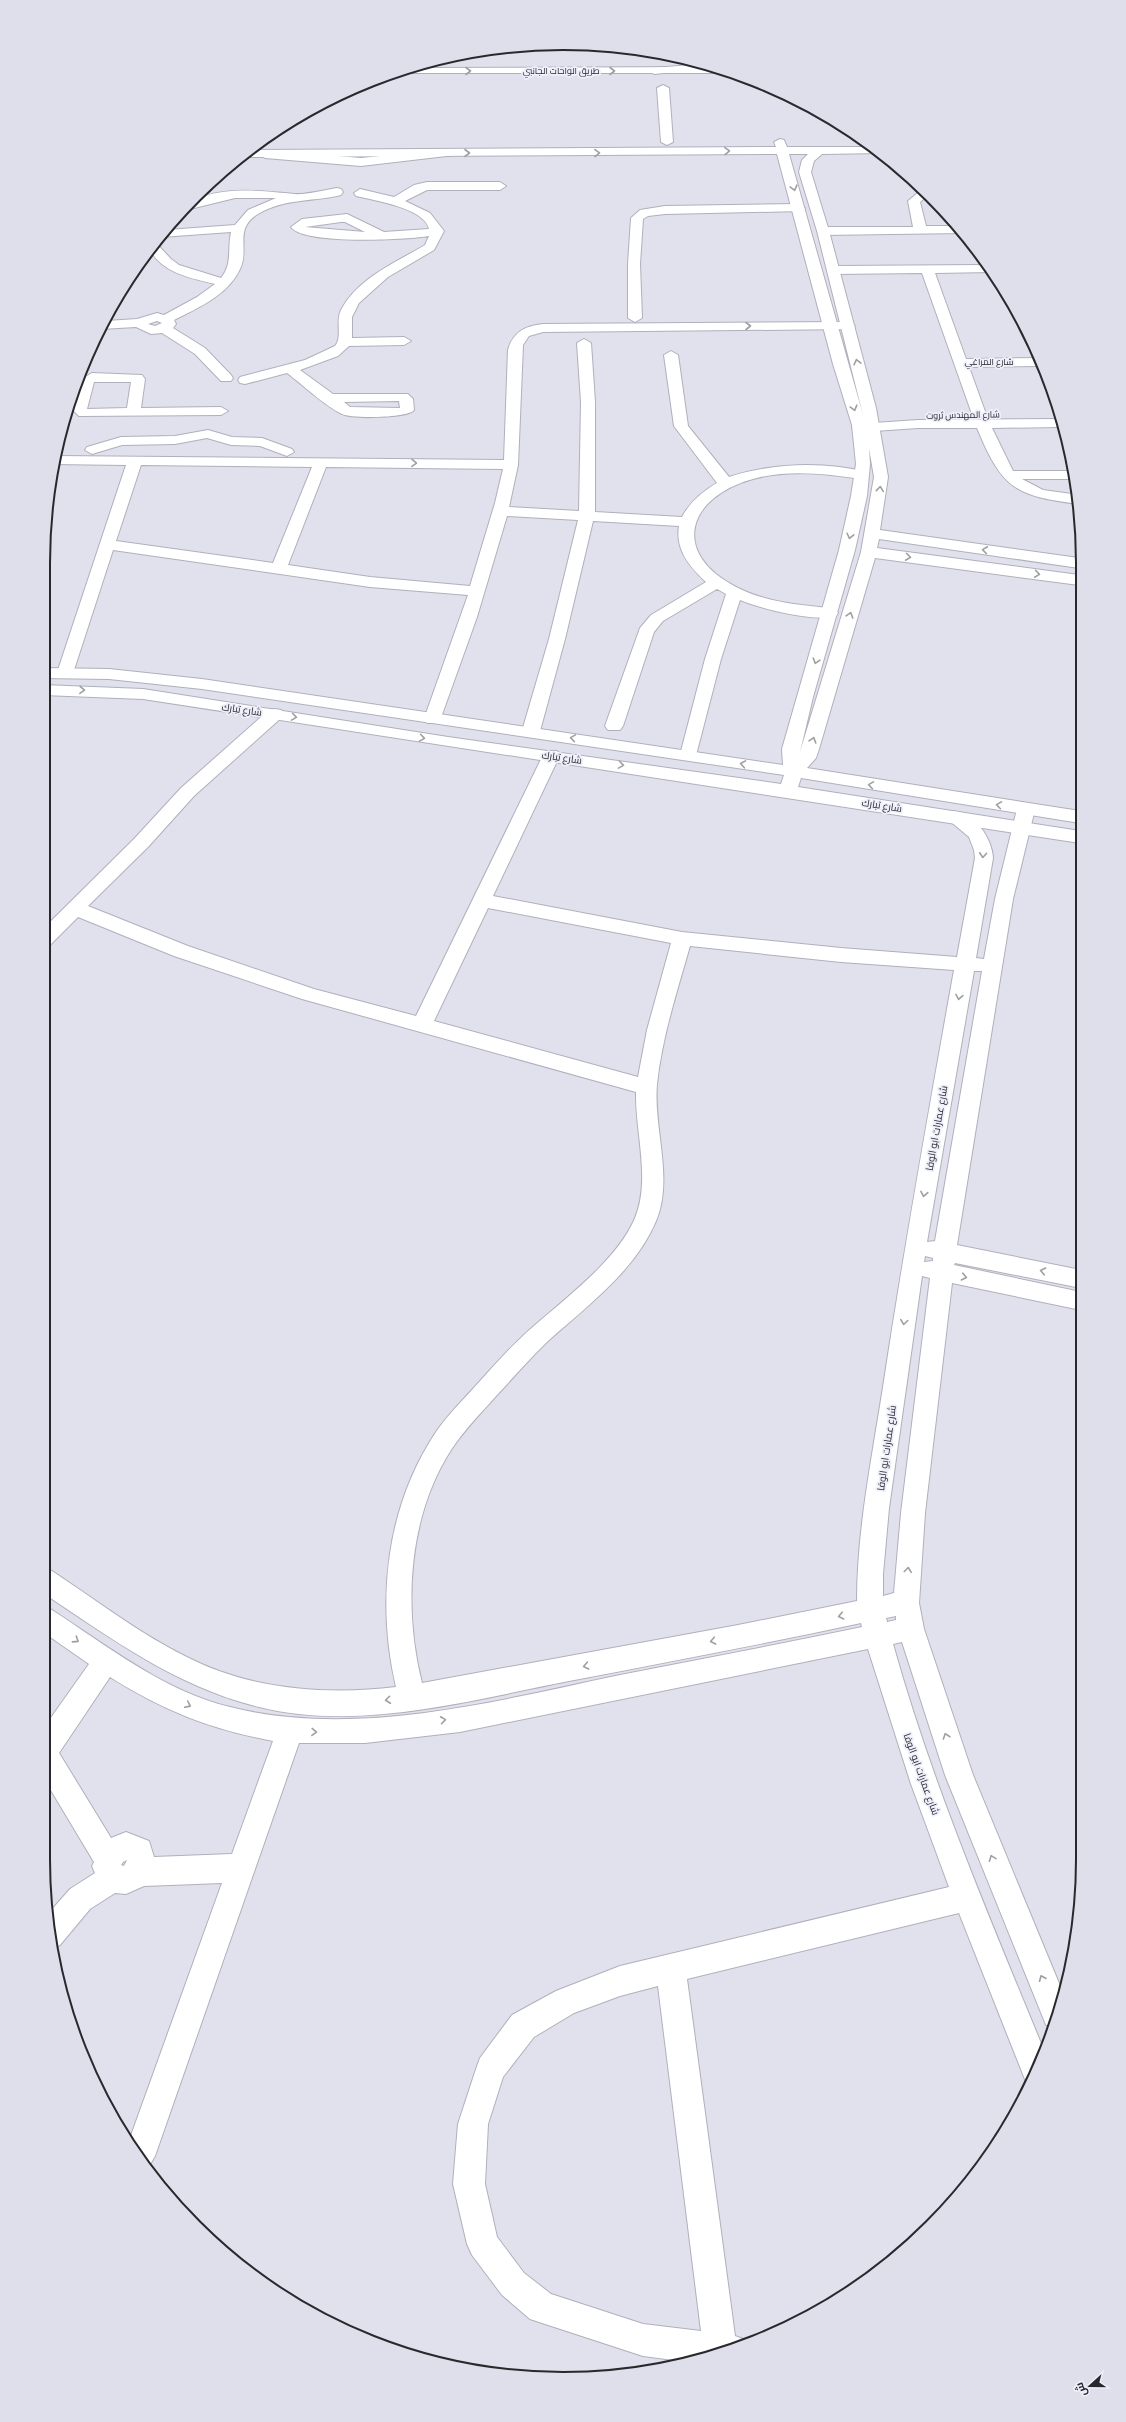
<svg xmlns="http://www.w3.org/2000/svg" width="1126" height="2422" font-family="'Titillium Web',Cairo,sans-serif">
<style>
.lines{fill:none;stroke-linecap:round;stroke-linejoin:round}
.minor-casing{stroke:#b0b0bc;stroke-width:2}
.tertiary-casing{stroke:#b0b0bc;stroke-width:2}
.trunk-casing{stroke:#b0b0bc;stroke-width:2}
.minor{fill:#fff;fill-rule:evenodd}
.tertiary{fill:#fff;fill-rule:evenodd}
.trunk{fill:#fff;fill-rule:evenodd}
.oneway{stroke:#9f9fa0}
.labels{text-anchor:middle;stroke-width:3.5;stroke-linejoin:round;paint-order:stroke}
.far-street-label{font-size:9px;fill:#29292d;stroke:#eeeffb}
.street-label{font-size:10px;fill:#29292d;stroke:#eeeffb}
.rim{fill:none;stroke:#29292d;stroke-width:2}
</style>
<rect width="100%" height="100%" fill="#e1e1ed"/>
<g class="lines">
<defs>
<path id="minor" d="M663 85 669 88 673 142 667 145 661 142 657 88Z
M451 149 455 151 457 153 455 155 361 166 265 158 259 154 265 150 361 158Z
M427 182H500L506 186 500 190H427L405 201 430 213 444 231 434 250 388 277 359 303 352 317V338L404 337 411 341 404 345 349 346 338 356 300 370 333 394H408L413 399 414 410C409 418 351 419 342 414 325 406 303 385 287 373L245 384 240 383 238 380 240 377 305 360 335 346C343 336 335 322 341 310 358 278 395 263 425 245L429 236C406 240 303 245 291 227L302 219 347 214 384 232 429 229C425 208 373 200 356 196L354 193 360 189 394 197 414 185ZM345 222 365 232 305 227 341 222ZM399 401 400 408 350 407 344 402Z
M337 188 341 189 343 192 341 195C313 202 284 198 258 214 233 229 250 249 240 269 228 295 198 308 174 320L176 324 173 328 205 348 231 375 233 378 231 381H221L195 354 162 333 151 334 136 327 101 329 106 321 137 319 157 313 164 315 197 297 215 284C191 278 164 274 150 250L156 243 171 259 179 265 221 278C233 263 227 250 231 232L161 237 167 230 235 225 248 210 276 198H235L182 211C205 183 263 191 294 194 305 195 325 190 337 188ZM157 321 162 323 155 326 148 324Z
M920 191 926 197 920 202 926 226H955L962 233 823 235 817 231 823 227H913L908 201Z
M799 204 805 208 803 211 665 214 648 216 643 219 640 264 642 318 635 322 628 318V264L631 218 640 210 665 206Z
M986 265 991 272 935 273 966 359 1040 358 1044 366 969 367 986 414 979 418 972 414 922 273 834 274 828 270 834 266Z
M848 322 855 326 853 329 543 332 529 336 523 345 518 465 509 507 579 511 581 402 577 343 584 339 591 343 595 402V512L682 517C690 502 703 491 717 483L674 426 664 355 671 351 678 355 688 426 729 477C773 463 822 461 867 472L869 475 862 479C827 474 788 469 753 479 687 497 670 553 736 587 765 602 798 605 830 608L836 610 838 613 836 616C813 622 762 609 740 600L721 659 695 759H683L680 755 705 659 726 594 717 589 663 621 654 632 623 726 620 730H608L605 726 640 628 651 615 706 582C690 567 675 550 679 526L593 521 565 639 540 731 537 735H525L522 731 549 639 578 520 507 516 477 617 439 723H427L424 719 468 595 370 587 113 550 73 673 71 677H59L57 673 126 465 53 464 55 456 504 460 508 350C513 332 525 326 543 324ZM141 465 312 467 273 563 116 541ZM326 467 503 469 495 503 470 586 370 577 288 565Z
M92 373 142 375 145 379 141 408 221 407 228 411 221 415 79 416 73 410 80 380ZM94 382H131L127 408 87 409Z
M1058 419 1059 427 992 428 1013 471H1072L1073 479H1022L1043 490 1079 495V504C1014 496 1002 488 977 428H918L859 432 852 428 859 424 918 420Z
M208 430 232 437 262 438 292 449 294 452 287 456 260 446 231 445 207 438 175 444 122 445 92 454 85 450 87 447 121 437 175 436Z
M275 709 281 710 284 714 281 718 194 796 148 847 88 906 188 946 314 989 416 1016 545 751H557L560 755 493 896 682 932 841 948 957 957 975 858 974 850 969 837 944 816 947 812C971 806 992 837 993 858L976 958 984 959 995 899 1017 809 1020 805H1032L1035 809 1013 899 957 1245 1081 1270V1288L955 1263 954 1265 1081 1292V1310L952 1283 925 1513 919 1603 924 1629 973 1775 1063 1993 1053 2027 1046 2025 945 1775 902 1642 893 1644C932 1784 990 1919 1045 2053L1031 2084 1026 2082 959 1913 687 1979 735 2336 743 2339 745 2345 730 2351 689 2362 643 2356 542 2323 530 2319 502 2295 472 2255 467 2244 453 2184 458 2124 476 2069 480 2058 512 2015 556 1991 620 1966 949 1887 911 1784 868 1649 460 1732 365 1743H299L155 2156 148 2168 129 2141 222 1883 144 1886 126 1894 115 1893 90 1909 60 1945 52 1949 48 1914 70 1889 95 1873 92 1866 94 1862 43 1777V1729L89 1664 43 1632V1606L52 1610C107 1646 164 1691 230 1707 355 1739 497 1701 620 1675 701 1659 782 1644 862 1627L861 1623C764 1644 667 1662 569 1681 472 1700 358 1732 259 1707 177 1687 112 1639 43 1593V1568L52 1571C105 1606 159 1649 219 1671 274 1691 338 1694 396 1687 376 1601 386 1507 436 1432 449 1413 466 1397 481 1380 498 1361 515 1342 534 1326 567 1297 618 1259 635 1218 651 1179 635 1132 636 1092L302 999 174 956 78 917 50 945 43 947V929L134 839 181 788 269 710ZM488 908 671 943 647 1030 638 1077 434 1021ZM690 946 841 962 954 970C929 1109 904 1248 883 1387 872 1458 857 1529 857 1601L738 1625 422 1683C403 1607 408 1517 451 1450 464 1430 481 1413 497 1395 514 1377 530 1358 548 1341 587 1306 635 1271 656 1221 674 1179 653 1128 657 1084 662 1037 677 992 690 946ZM974 971H982L935 1241 927 1242ZM925 1256 933 1258V1261L924 1262ZM922 1276 930 1278 901 1513 894 1593 883 1596V1574L889 1508ZM896 1616V1620L887 1622 886 1618ZM110 1677C164 1711 210 1729 273 1741L232 1854 154 1857 149 1841 126 1832 111 1838 59 1753ZM127 1860 124 1866 121 1865 123 1862ZM658 1986 701 2331 643 2324 551 2294 524 2273 497 2237 485 2184 488 2124 503 2077 534 2037 574 2013 620 1996Z"/>
<path id="tertiary" d="M710 67 725 71 721 73H397L413 68Z
M780 139 784 140 787 147H873L882 153 822 154 814 161 811 172 829 231 876 408 888 477 880 530 1079 558V568L879 539 877 548 1079 575V585L875 558 819 749 816 758 807 768 1080 811V823L801 778 798 787 1080 831V843L143 699 43 695V685L143 689 448 737 781 784 784 775 202 689 109 679 43 678V668L109 669 202 679 783 765 782 749 839 550 851 496 856 464 852 425 833 364 777 154 242 157 250 150 776 147 774 142ZM789 154H808L802 160 799 172 817 231 863 415ZM869 448 874 477 861 552 800 752 813 697 855 550 867 496 870 464Z"/>
<path id="trunk" d="M560 43H565L601 47 596 49 526 50 521 47Z
M702 64 715 68 654 74 649 71 654 68Z"/>
</defs>
<use href="#minor" class="minor-casing"/>
<use href="#tertiary" class="tertiary-casing"/>
<use href="#trunk" class="trunk-casing"/>
<use href="#minor" class="minor"/>
<use href="#tertiary" class="tertiary"/>
<use href="#trunk" class="trunk"/>
</g>
<defs><path id="oneway-chevron" d="M-2-3.5L2.5 0L-2 3.5" fill="none" stroke-width="1.6" stroke-linecap="round" stroke-linejoin="round"/></defs>
<g class="oneway">
<use href="#oneway-chevron" transform="translate(468 71)"/>
<use href="#oneway-chevron" transform="translate(612 71)"/>
<use href="#oneway-chevron" transform="translate(727 151) rotate(-1)"/>
<use href="#oneway-chevron" transform="translate(467 153)"/>
<use href="#oneway-chevron" transform="translate(597 153) rotate(-1)"/>
<use href="#oneway-chevron" transform="translate(794 188) rotate(75)"/>
<use href="#oneway-chevron" transform="translate(748 326)"/>
<use href="#oneway-chevron" transform="translate(857 362) rotate(-104)"/>
<use href="#oneway-chevron" transform="translate(854 408) rotate(75)"/>
<use href="#oneway-chevron" transform="translate(414 463) rotate(1)"/>
<use href="#oneway-chevron" transform="translate(880 489) rotate(-84)"/>
<use href="#oneway-chevron" transform="translate(850 536) rotate(103)"/>
<use href="#oneway-chevron" transform="translate(985 550) rotate(-172)"/>
<use href="#oneway-chevron" transform="translate(908 557) rotate(8)"/>
<use href="#oneway-chevron" transform="translate(1037 574) rotate(8)"/>
<use href="#oneway-chevron" transform="translate(850 615) rotate(-73)"/>
<use href="#oneway-chevron" transform="translate(816 661) rotate(107)"/>
<use href="#oneway-chevron" transform="translate(82 690) rotate(2)"/>
<use href="#oneway-chevron" transform="translate(294 717) rotate(9)"/>
<use href="#oneway-chevron" transform="translate(422 738) rotate(9)"/>
<use href="#oneway-chevron" transform="translate(573 738) rotate(-171)"/>
<use href="#oneway-chevron" transform="translate(813 740) rotate(-73)"/>
<use href="#oneway-chevron" transform="translate(743 764) rotate(-170)"/>
<use href="#oneway-chevron" transform="translate(621 765) rotate(9)"/>
<use href="#oneway-chevron" transform="translate(871 785) rotate(-171)"/>
<use href="#oneway-chevron" transform="translate(999 805) rotate(-171)"/>
<use href="#oneway-chevron" transform="translate(983 855) rotate(94)"/>
<use href="#oneway-chevron" transform="translate(959 997) rotate(100)"/>
<use href="#oneway-chevron" transform="translate(924 1194) rotate(100)"/>
<use href="#oneway-chevron" transform="translate(1043 1271) rotate(-168)"/>
<use href="#oneway-chevron" transform="translate(964 1277) rotate(12)"/>
<use href="#oneway-chevron" transform="translate(904 1322) rotate(98)"/>
<use href="#oneway-chevron" transform="translate(908 1570) rotate(-83)"/>
<use href="#oneway-chevron" transform="translate(841 1616) rotate(167)"/>
<use href="#oneway-chevron" transform="translate(76 1640) rotate(33)"/>
<use href="#oneway-chevron" transform="translate(713 1641) rotate(169)"/>
<use href="#oneway-chevron" transform="translate(586 1666) rotate(169)"/>
<use href="#oneway-chevron" transform="translate(388 1700) rotate(173)"/>
<use href="#oneway-chevron" transform="translate(188 1705) rotate(26)"/>
<use href="#oneway-chevron" transform="translate(443 1720) rotate(-8)"/>
<use href="#oneway-chevron" transform="translate(314 1732) rotate(2)"/>
<use href="#oneway-chevron" transform="translate(946 1736) rotate(-109)"/>
<use href="#oneway-chevron" transform="translate(992 1858) rotate(-111)"/>
<use href="#oneway-chevron" transform="translate(1042 1978) rotate(-113)"/>
</g>
<g class="labels">
<g class="far-street-label">
<text x="561" y="74">طريق الواحات الجانبي</text>
<text x="989" y="365">شارع المراغي</text>
<text transform="translate(963 415) rotate(-1)" y="3">شارع المهندس ثروت</text>
</g>
<g class="street-label">
<text transform="translate(242 709) rotate(8)" y="4">شارع تبارك</text>
<text transform="translate(562 757) rotate(8)" y="4">شارع تبارك</text>
<text transform="translate(882 805) rotate(9)" y="4">شارع تبارك</text>
<text transform="translate(936 1128) rotate(-80)" y="4">شارع عمارات ابو الوفا</text>
<text transform="translate(886 1448) rotate(-82)" y="4">شارع عمارات ابو الوفا</text>
<text transform="translate(922 1774) rotate(70)" y="4">شارع عمارات ابو الوفا</text>
</g>
</g>
<path d="M0 0H1126V2422H0ZM563 50H563A513 513 0 0 1 1076 563V1859A513 513 0 0 1 563 2372H563A513 513 0 0 1 50 1859V563A513 513 0 0 1 563 50Z" fill="#dedfeb" fill-rule="evenodd"/>
<path class="rim" d="M563 50H563A513 513 0 0 1 1076 563V1859A513 513 0 0 1 563 2372H563A513 513 0 0 1 50 1859V563A513 513 0 0 1 563 50Z"/>
<g transform="translate(1090 2386) rotate(249)" stroke="#eeeffb" stroke-width="3" paint-order="stroke">
<path d="M0-3L7 15L0 10L-7 15Z" fill="#29292d"/>
<text y="-6" font-size="11" font-weight="bold" text-anchor="middle" fill="#29292d">ش</text>
</g>
</svg>
